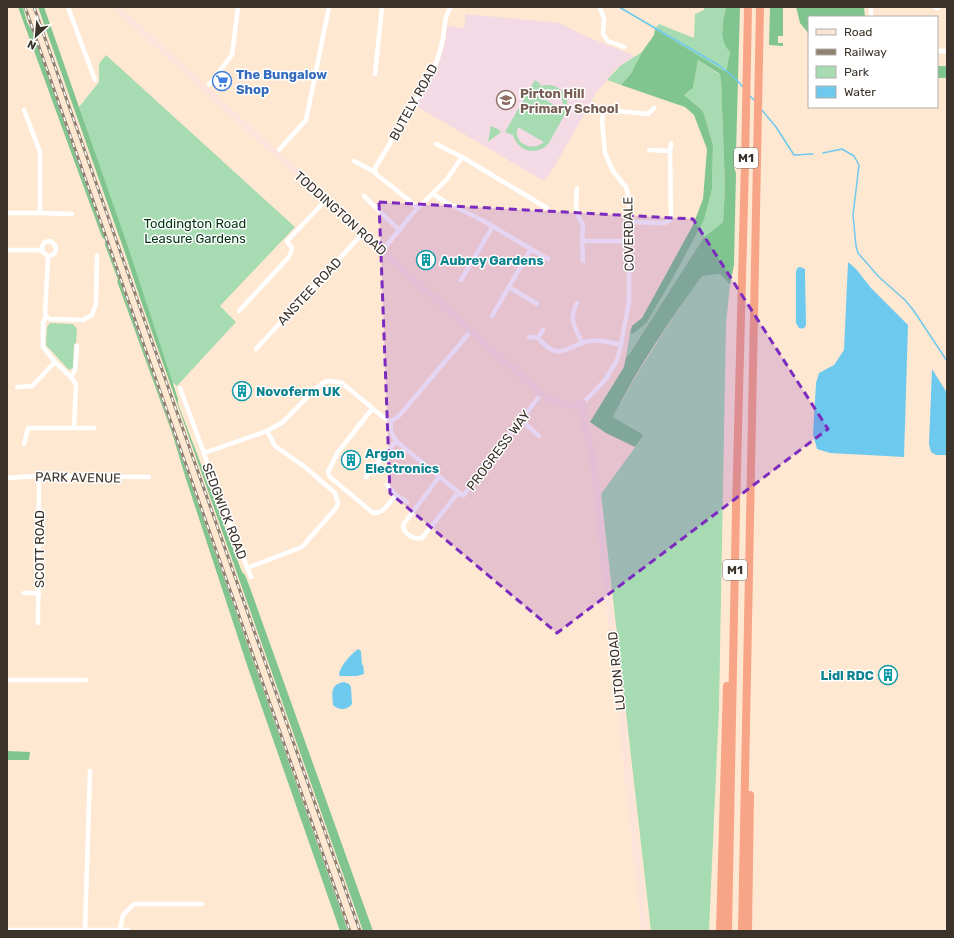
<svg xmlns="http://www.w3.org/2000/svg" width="954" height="938" font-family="Rubik,sans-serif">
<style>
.commercial{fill:#f3dae4}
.green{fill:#a7dbb2;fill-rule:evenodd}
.forest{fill:#80c590}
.water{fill:#6dc9ee}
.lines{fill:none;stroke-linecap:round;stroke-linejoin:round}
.stream{stroke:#6dc9ee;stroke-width:1.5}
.street{stroke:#fff;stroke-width:4.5}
.secondary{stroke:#fde4db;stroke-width:7}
.highway{stroke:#f7a586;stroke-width:8}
.rail-casing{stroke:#908172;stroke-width:3}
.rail{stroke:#fff;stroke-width:1.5;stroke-dasharray:4.5;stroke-linecap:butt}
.marked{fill:#7b2cbf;fill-opacity:0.2;stroke:#7b2cbf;stroke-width:3;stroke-dasharray:8 5;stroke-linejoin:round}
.labels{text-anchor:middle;stroke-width:3;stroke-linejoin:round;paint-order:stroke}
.shield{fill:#fff;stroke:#767069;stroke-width:1}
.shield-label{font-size:12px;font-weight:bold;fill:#3b3229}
.shop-label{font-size:13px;font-weight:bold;fill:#366cbe;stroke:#fff;text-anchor:start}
.education-label{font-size:13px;font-weight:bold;fill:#785e54;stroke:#fff;text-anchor:start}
.street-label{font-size:13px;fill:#3b3229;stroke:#fff}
.park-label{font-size:13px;fill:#003312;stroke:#fff}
.culture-label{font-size:13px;font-weight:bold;fill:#0d838f;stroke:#fff;text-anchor:start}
</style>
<rect width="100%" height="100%" fill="#ffe8d1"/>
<path class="commercial" d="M466 14 560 23 583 35 635 56 617 68 596 93 557 162 547 178H546L544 181 416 106 438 66 445 43 447 26 464 28Z"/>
<path class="green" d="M704 7H726L722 30 730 52 726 73 721 80 725 188 723 222 704 237 630 353 626 357 630 333 634 334 679 267 704 220 712 189 713 145 703 111 684 95 693 88 698 60 719 74 722 70 655 29 659 24 694 38 695 14 704 10Z
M642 52 635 68 621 85 607 80 620 66Z
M106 55 295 227 220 306 236 322 177 386 172 382 79 107 99 82V64Z
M535 80 541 84 540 86C548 84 555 85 561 90 575 103 562 119 555 132 552 137 550 143 545 147 532 156 517 149 513 135L505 132ZM546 89C557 90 565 98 562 109L536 95 541 90ZM518 127 544 142C531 153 512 142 518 127Z
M491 126 498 129 501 132 488 142Z
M720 274 730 285 726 324 719 707 709 931H651L601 494 644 435 613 417C639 368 670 321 702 275Z
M50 323 73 324 77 329 76 343 74 344 73 368 69 370 46 345 47 327Z"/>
<path class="forest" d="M18 7H23L27 22 32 31 348 931H340L248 668 186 479 172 433 117 281 118 280 105 245V240L102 237Z
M38 7H44L127 244 178 399V404L242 572 245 575 249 585 373 931H363L141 301 125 253Z
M726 7H740L736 153C733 159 733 166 736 173L734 265 730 285 720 274 702 276C670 320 638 367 613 417L644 435 635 447 606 433 590 422 624 367 626 357 630 353 704 237 723 222 725 188 721 80 720 74 698 60 693 88 684 95 703 111 713 145 712 189 704 220 679 267 647 322 633 334 630 333 632 326 642 318 693 225 703 199 707 149 694 115 685 107 621 85 632 72 642 52 654 35 655 29 726 72 730 52C718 39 723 22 726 7Z
M770 7H783V36H778V43H783V46L769 45Z
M796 7H864L865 17H809V34L800 23Z
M937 66H947V78H937Z
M7 751 30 752 29 760H7Z"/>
<path class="water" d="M848 262 856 269 871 288 908 325 904 457 830 453 817 449 813 434 816 383 819 373 834 365 844 350Z
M800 267 805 269V274L806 325C804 329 803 329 799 328L796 323V272L797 268Z
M932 369 947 393V455H936L931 452 929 444Z
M358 649 361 651 362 666 363 664 364 674 357 676H340L339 674C341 665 350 655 358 649Z
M344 682 349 684 351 687 352 704C347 711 338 710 333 705 332 694 330 684 344 682Z"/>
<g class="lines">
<path class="stream" d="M619 7 720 66 735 78 743 87
M749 95 755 101
M761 109 776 127 794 155 813 154
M823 153 842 149 854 156 859 165 853 215 856 246 858 253 879 277 905 300 914 311 947 361"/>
<path class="street" d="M68 7 95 80
M600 7 604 19 603 34 608 41 624 47
M871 7V17
M935 7 938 8
M937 51H947
M375 74 382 7
M205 90 232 55 238 7
M670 151 671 143
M276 153 306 120 329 7
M462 157 547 208
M354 161 375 172 377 175 390 185 418 208
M375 172V168L433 72C437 61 441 49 443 38 445 27 444 16 451 7
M577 188C576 200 574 214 583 224L582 241 583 261
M433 194 447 203 482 220 548 259
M364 196 399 230
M7 213H40V152L24 110
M40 213 72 214
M629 222 665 223 670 220 671 218 670 151 649 150
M582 241H629
M7 250H38C43 251 47 253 48 260L45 313 46 316 50 319 83 320 92 315 96 304 97 256
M42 251V246L45 242 50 241C56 244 57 248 55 253L48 257
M382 251 414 212 447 179 462 157 436 144
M461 280 493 226
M509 287 537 304
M577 303C568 321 575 326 582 343
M239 311 287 259 290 255 292 248 287 241 326 200
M492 316 531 249
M543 330 538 338C561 364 565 345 590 341 601 339 611 343 621 345
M529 337 538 338
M256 349 363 233
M71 377 75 370 77 346
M17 387 32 386 55 362
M180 388 204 453 267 431 283 422 313 391 324 382 329 381 342 383 383 417 391 421 398 417 471 331
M583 403 606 379 617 360 620 349 629 302V199L626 187 613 171 605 153 602 121 603 113 607 110 648 114 654 108
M372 409 338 452 328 472 330 477 373 513C383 514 390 502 396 495L387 485
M521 420 539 436
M391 421C390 429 391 434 396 441L463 496 541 394
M74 428H94
M24 444 28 428H74L76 384 71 377 55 362 43 347V323L46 316
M204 453 214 484 251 577
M366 477 396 441
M439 477 403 525C404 534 413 540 422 538L458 493
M7 478 39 476 149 477
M396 495 407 502
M247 568 302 547 336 508 338 503 335 493 305 467 275 446 267 431
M24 593H39
M38 623 39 476
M7 680H86
M85 929 90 771
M120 929 123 915 134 904H202
M7 930H128"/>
<path class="secondary" d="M116 7 382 251 541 394C551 402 561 405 575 406
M575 406 579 402 583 403 585 409 581 412
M581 412 593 458 645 931"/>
<path class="highway" d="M720 931 727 686
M728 931 736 508 745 163 748 7
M742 931 760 7
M748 931 750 795"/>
<defs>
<path id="rail" d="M25 7 350 931
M34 7 360 931"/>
</defs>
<use href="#rail" class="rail-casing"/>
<use href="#rail" class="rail"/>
</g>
<path class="marked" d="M379 202 693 219 828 429 557 633 390 493Z"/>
<defs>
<symbol id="supermarket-ring" viewBox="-11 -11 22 22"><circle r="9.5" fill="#fff" stroke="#3f7fe0" stroke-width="1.5"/><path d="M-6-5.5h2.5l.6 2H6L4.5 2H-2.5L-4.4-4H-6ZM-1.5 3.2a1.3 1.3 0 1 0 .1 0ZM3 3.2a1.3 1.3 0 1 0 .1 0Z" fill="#3f7fe0"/></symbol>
<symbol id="school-ring" viewBox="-11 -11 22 22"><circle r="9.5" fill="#fff" stroke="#8d6e63" stroke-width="1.5"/><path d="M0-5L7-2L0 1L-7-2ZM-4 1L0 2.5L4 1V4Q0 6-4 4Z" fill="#8d6e63"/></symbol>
<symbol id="building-ring" viewBox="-11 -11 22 22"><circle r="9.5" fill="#fff" stroke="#0f9aa8" stroke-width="1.5"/><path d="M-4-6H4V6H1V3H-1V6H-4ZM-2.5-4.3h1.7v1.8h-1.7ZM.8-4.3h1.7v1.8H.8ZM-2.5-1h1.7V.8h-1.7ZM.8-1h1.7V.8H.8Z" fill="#0f9aa8"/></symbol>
</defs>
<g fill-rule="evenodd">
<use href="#supermarket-ring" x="211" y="70" width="22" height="22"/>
<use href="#school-ring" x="495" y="89" width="22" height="22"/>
<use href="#building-ring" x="415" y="249" width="22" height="22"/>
<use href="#building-ring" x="231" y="380" width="22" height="22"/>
<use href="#building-ring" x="340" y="449" width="22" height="22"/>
<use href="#building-ring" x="877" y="664" width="22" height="22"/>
</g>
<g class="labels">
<g class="shield">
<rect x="734" y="148" width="24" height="20" rx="3"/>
<rect x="723" y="560" width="24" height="20" rx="3"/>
</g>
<g class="shield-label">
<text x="746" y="162">M1</text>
<text x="735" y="574">M1</text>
</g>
<g class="shop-label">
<text x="236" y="79">The Bungalow<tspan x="236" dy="15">Shop</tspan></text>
</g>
<g class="education-label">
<text x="520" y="98">Pirton Hill<tspan x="520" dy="15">Primary School</tspan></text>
</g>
<g class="street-label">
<text transform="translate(413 102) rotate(-61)" y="5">BUTELY ROAD</text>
<text transform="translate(341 213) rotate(42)" y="5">TODDINGTON ROAD</text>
<text transform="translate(628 234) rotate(-91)" y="5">COVERDALE</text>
<text transform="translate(309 291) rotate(-47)" y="5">ANSTEE ROAD</text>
<text transform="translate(498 450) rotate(-53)" y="5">PROGRESS WAY</text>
<text transform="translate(78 477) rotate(1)" y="5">PARK AVENUE</text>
<text transform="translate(225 511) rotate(69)" y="5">SEDGWICK ROAD</text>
<text transform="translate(39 549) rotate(-90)" y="5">SCOTT ROAD</text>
<text transform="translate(616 671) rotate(-96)" y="5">LUTON ROAD</text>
</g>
<g class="park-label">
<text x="195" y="228">Toddington Road<tspan x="195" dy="15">Leasure Gardens</tspan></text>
</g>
<g class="culture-label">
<text x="440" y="265">Aubrey Gardens</text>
<text x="256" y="396">Novoferm UK</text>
<text x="365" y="458">Argon<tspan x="365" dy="15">Electronics</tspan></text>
<text x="874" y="680" text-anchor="end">Lidl RDC</text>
</g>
</g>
<rect width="954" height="938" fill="none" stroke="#3b3229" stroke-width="16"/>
<rect x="808" y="16" width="130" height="92" fill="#ffffff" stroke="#b1ada9"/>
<rect x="816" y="29" width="20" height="6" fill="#fde4db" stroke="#b1ada9"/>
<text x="844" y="36" font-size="12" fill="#3b3229">Road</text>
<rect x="816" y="49" width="20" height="6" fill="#908172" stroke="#b1ada9"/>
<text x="844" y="56" font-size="12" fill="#3b3229">Railway</text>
<rect x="816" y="66" width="20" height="12" fill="#a7dbb2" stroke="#b1ada9"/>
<text x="844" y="76" font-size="12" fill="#3b3229">Park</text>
<rect x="816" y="86" width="20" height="12" fill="#6dc9ee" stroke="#b1ada9"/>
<text x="844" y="96" font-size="12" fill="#3b3229">Water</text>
<g transform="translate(36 36) rotate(206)" stroke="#ffffff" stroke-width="3" paint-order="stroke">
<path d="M0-3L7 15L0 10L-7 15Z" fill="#3b3229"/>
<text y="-6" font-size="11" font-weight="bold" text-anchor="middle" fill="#3b3229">N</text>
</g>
</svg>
